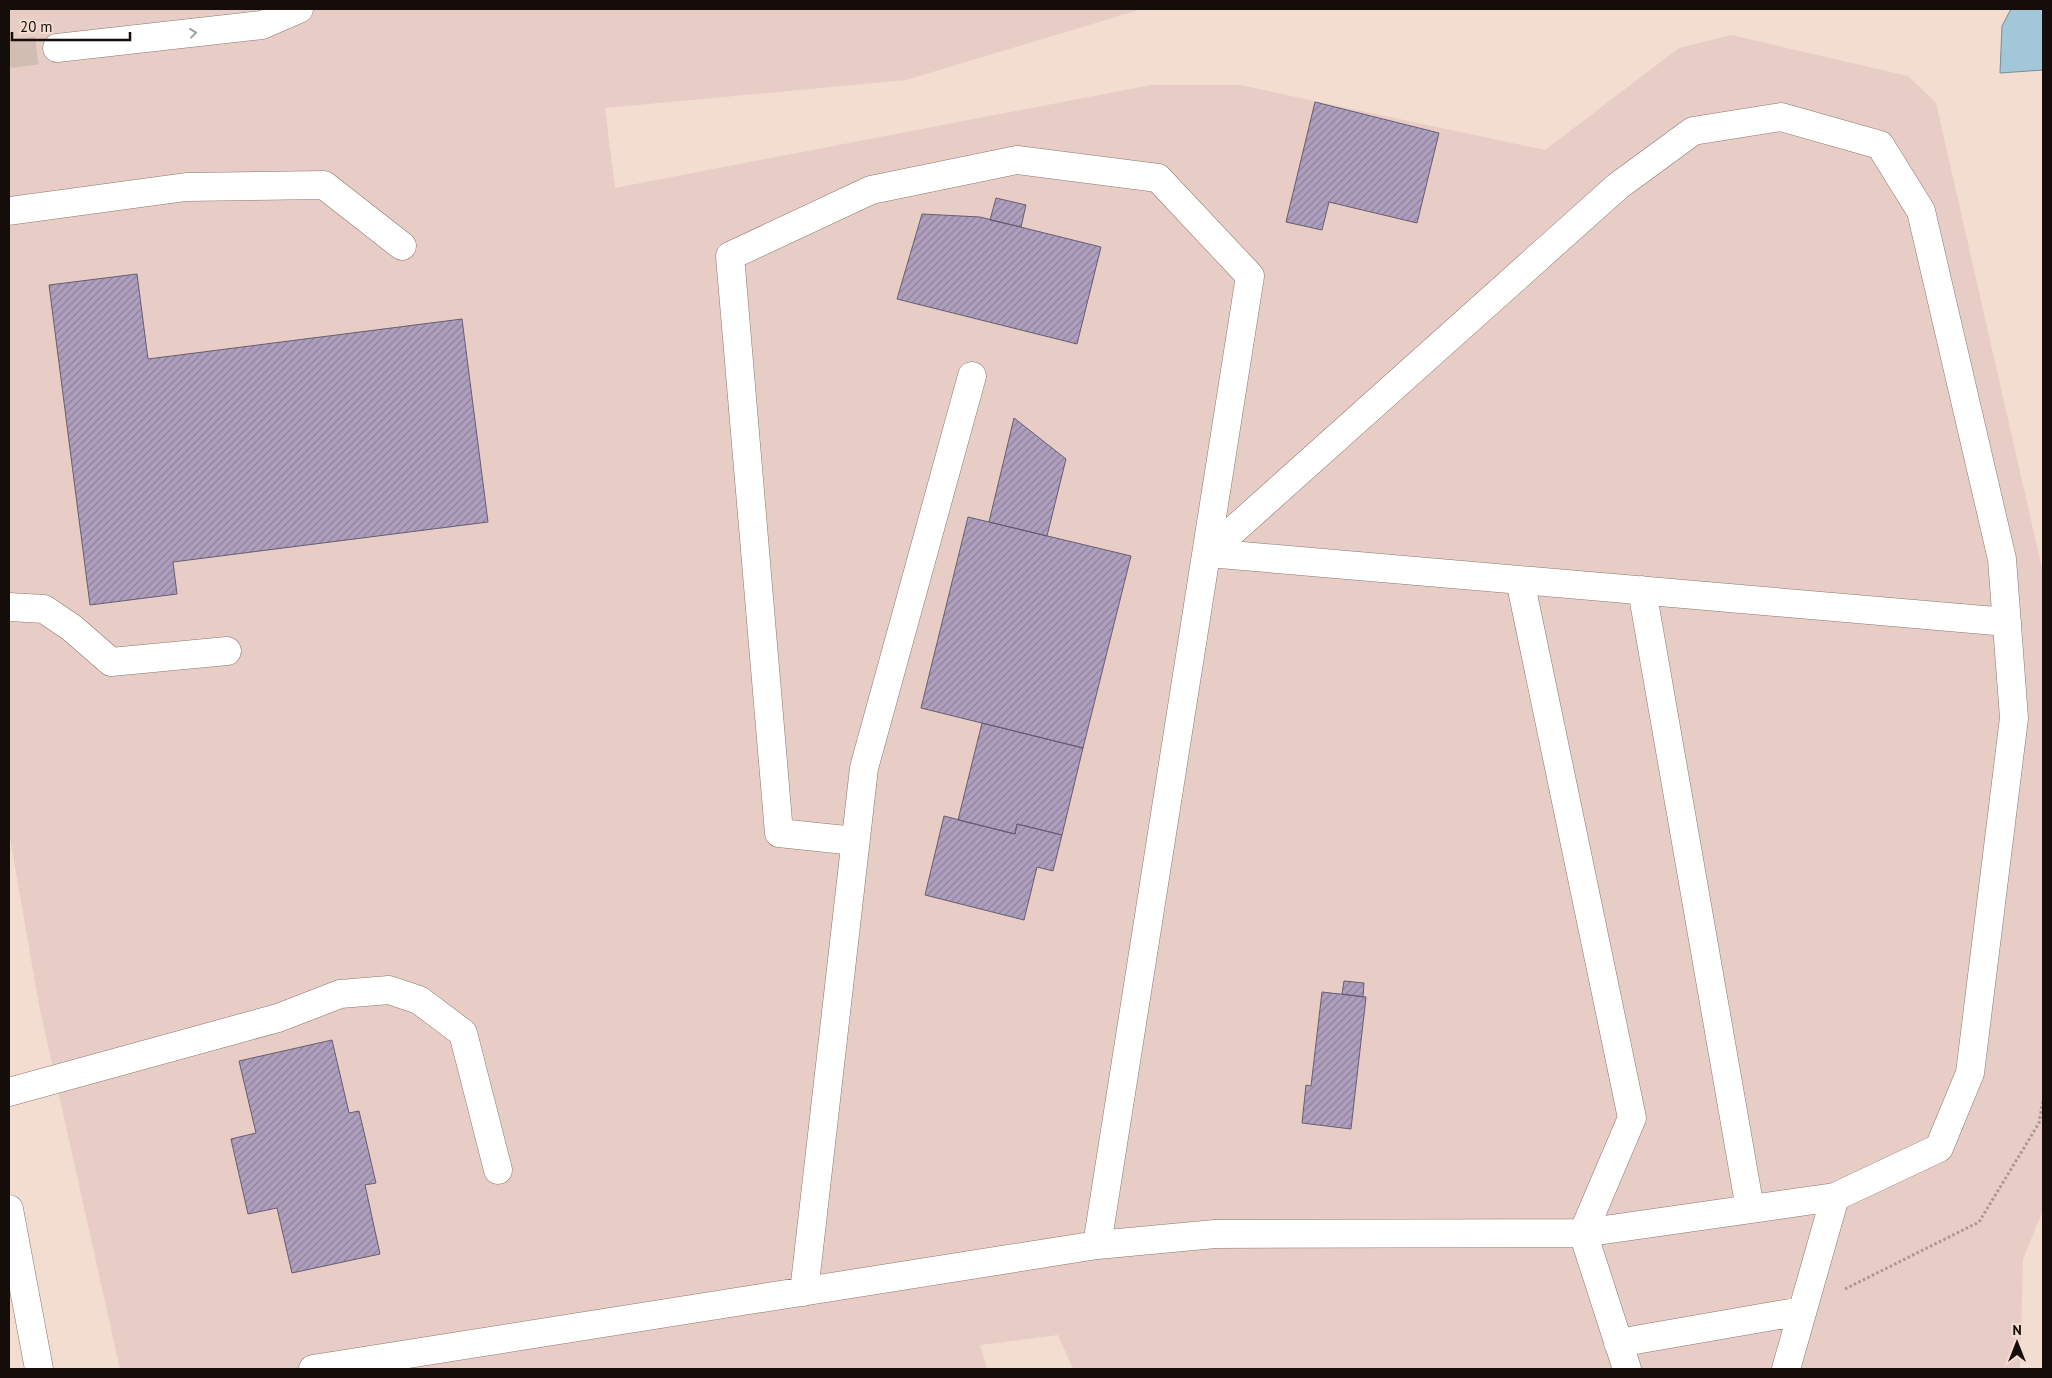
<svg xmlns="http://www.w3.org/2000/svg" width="2052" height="1378" font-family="'PT Sans',sans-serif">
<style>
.industrial{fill:#e7cdc6}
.water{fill:#a1c7d9;stroke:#778f9b}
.building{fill:url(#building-hatch);stroke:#675d6f}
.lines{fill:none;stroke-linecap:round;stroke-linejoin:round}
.minor-tunnel{stroke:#d2bdb2;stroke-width:28;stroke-dasharray:28 14;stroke-linecap:butt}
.minor-casing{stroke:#8b776c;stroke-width:29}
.path{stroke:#aa988e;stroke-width:3;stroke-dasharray:2.5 2.5;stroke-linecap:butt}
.minor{stroke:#fff;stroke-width:28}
.oneway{stroke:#a19e9d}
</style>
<defs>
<pattern id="building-hatch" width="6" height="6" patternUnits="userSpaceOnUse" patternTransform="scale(1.25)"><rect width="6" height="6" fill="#af9fbe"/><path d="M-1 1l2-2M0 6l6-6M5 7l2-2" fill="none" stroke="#8d8099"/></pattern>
</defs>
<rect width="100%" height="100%" fill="#f3dcd0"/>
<path class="industrial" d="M9 9H1142L906 80 605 108 615 188 1151 85H1240L1545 150 1679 48 1731 35 1908 76 1936 103 2043 573V1210L2023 1259 2020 1369H1073L1058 1335 980 1345 987 1369H120L39 1005 9 832Z"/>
<path class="water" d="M2011 9H2043V70L2000 73 2002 26Z"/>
<path class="building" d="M1315 102 1439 133 1417 223 1329 202 1322 230 1286 222Z
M996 198 1026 205 1021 227 990 220Z
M922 214 980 217 1101 247 1077 344 897 299Z
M137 274 148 359 462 319 488 522 173 562 177 594 90 605 49 285Z
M1014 418 1066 459 1047 536 989 522Z
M968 517 1131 556 1083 748 921 708Z
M982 723 1083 748 1062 835 1017 824 1015 834 958 820Z
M944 816 1015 834 1017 824 1062 835 1053 871 1037 867 1024 920 925 895Z
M1344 981 1364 983 1363 997 1342 994Z
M1322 992 1366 997 1351 1129 1302 1123 1306 1085 1311 1086Z
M332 1040 349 1113 359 1111 376 1183 365 1185 380 1254 292 1273 277 1208 248 1214 231 1139 256 1133 239 1061Z"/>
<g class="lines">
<path class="minor-tunnel" d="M9 54 57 48"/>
<defs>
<path id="minor" d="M57 48 262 25 299 9
M9 211 186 187 324 185 402 246
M1208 553 2007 622
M1520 580 1632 1118 1583 1233 1627 1369
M1642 590 1750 1209
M9 607 44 609 72 628 111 662 227 651
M9 1092 278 1018 340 994 389 990 419 1000 463 1033 498 1170
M9 1209 39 1369
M1097 1245 1215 1234 1583 1233 1835 1197 1939 1148 1970 1073 2014 718 2002 559 1921 211 1880 145 1781 117 1693 131 1618 186 1208 553
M804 1292 864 768 972 376
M1618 1343 1802 1311
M313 1369 1097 1245 1250 276 1158 178 1017 160 871 190 730 256 779 833 855 841
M1786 1369 1835 1197"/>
</defs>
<use href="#minor" class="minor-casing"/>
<path class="path" d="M1845 1289 1979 1222 2039 1123 2043 1101"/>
<use href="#minor" class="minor"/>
</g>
<defs><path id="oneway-chevron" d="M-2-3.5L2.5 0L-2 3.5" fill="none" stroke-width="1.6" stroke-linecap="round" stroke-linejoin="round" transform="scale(1.25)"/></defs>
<use class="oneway" href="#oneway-chevron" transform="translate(193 33) rotate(-7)"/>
<rect width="2052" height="1378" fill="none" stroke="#150d09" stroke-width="20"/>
<g transform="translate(2017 1343)" stroke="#f3dcd0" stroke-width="4" paint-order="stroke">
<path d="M0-4L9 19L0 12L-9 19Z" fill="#150d09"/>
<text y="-8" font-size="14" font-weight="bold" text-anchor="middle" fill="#150d09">N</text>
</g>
<path d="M12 32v8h118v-8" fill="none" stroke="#150d09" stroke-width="2.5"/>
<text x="20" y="32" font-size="15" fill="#150d09" stroke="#f3dcd0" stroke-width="4" paint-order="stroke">20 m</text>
</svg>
